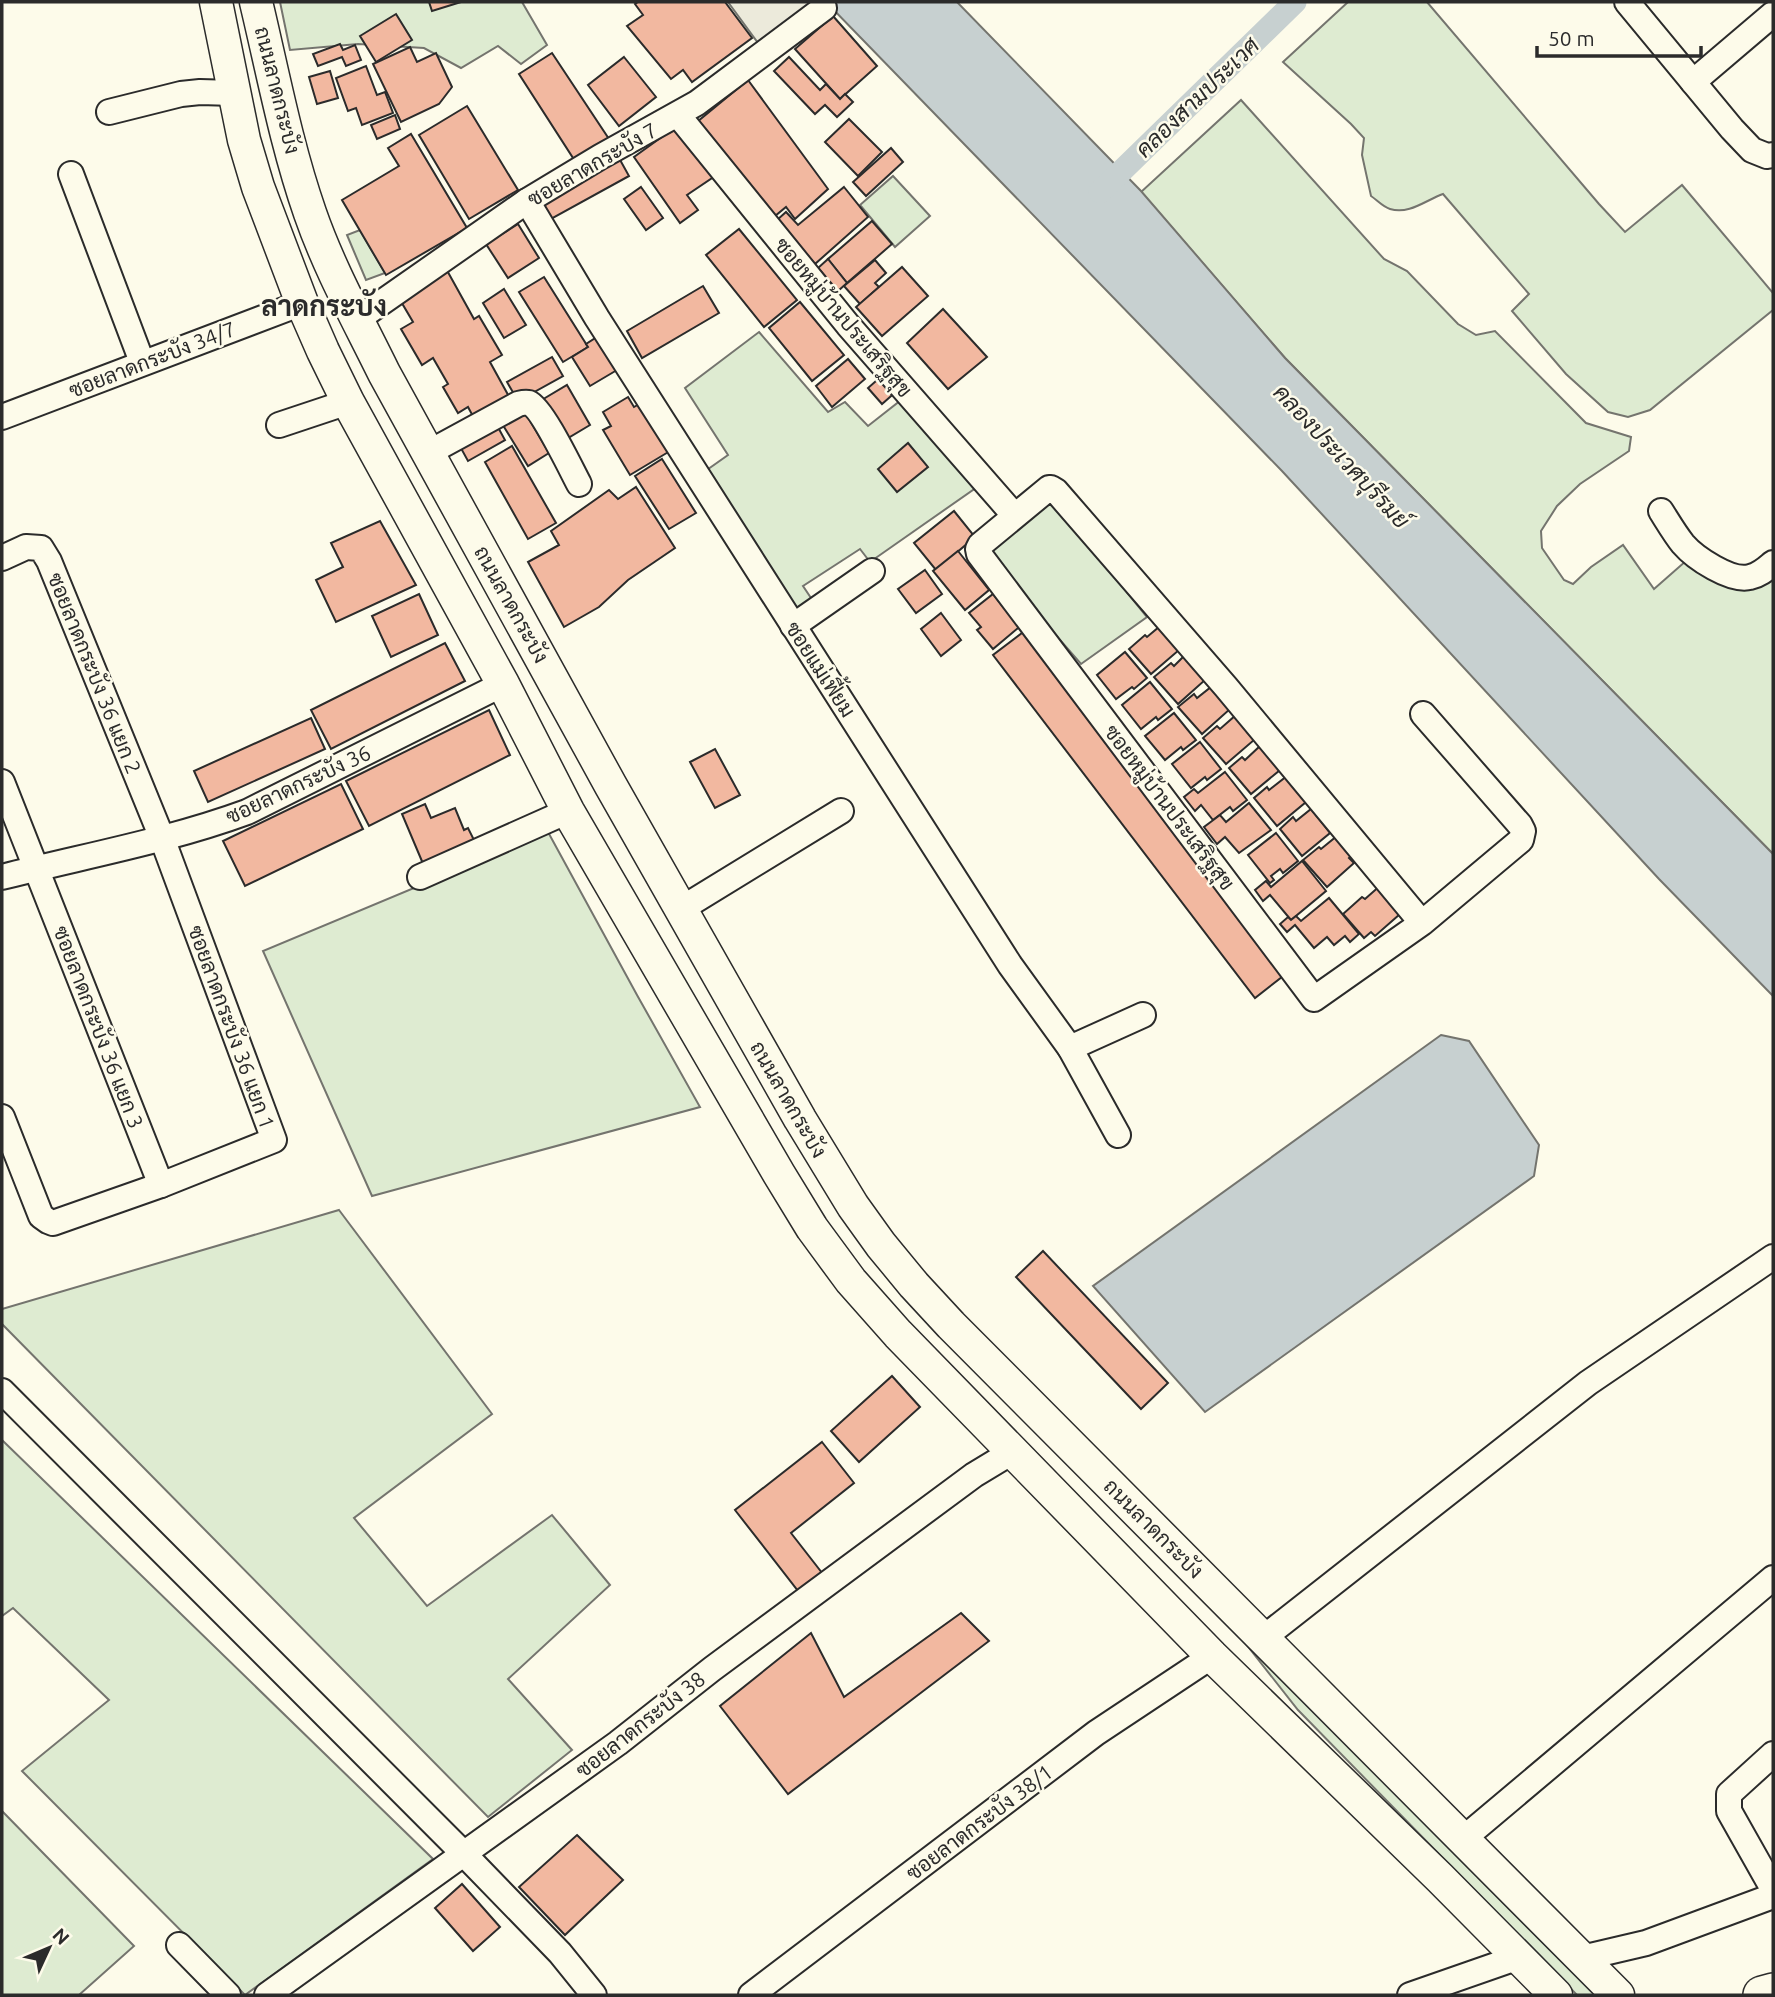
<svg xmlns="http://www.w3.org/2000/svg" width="1775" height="1997" font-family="Ubuntu,Sarabun,sans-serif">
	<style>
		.green { fill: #deebd1; stroke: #74746e; stroke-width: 2 }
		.parking { fill: #eceadb; stroke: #74746e; stroke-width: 2 }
		.water { fill: #c7d0d0; stroke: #74746e; stroke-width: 2 }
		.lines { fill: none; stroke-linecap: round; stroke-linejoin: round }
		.canal { stroke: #c7d0d0; stroke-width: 23 }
		.building { fill: #f2b8a0; stroke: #2b2b2b; stroke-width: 2 }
		.minor-casing { stroke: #2b2b2b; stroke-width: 28 }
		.major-casing { stroke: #2b2b2b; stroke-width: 35 }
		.highway-casing { stroke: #2b2b2b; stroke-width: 40 }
		.minor { stroke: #fdfbea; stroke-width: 24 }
		.major { stroke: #fdfbea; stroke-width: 32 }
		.highway { stroke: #fdfbea; stroke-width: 37 }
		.labels { text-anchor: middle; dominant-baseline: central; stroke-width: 5; stroke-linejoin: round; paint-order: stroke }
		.street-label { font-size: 21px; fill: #2b2b2b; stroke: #fdfbea }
		.water-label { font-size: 23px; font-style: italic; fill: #2b2b2b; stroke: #fdfbea }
		.district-label { font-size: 28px; font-weight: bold; fill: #2b2b2b; stroke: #fdfbea }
	</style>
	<rect width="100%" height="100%" fill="#fdfbea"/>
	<g class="green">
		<path d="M280 2H522L547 45 521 64 498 46 461 68 424 48 358 44 290 50Z"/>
		<path d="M1348 2H1427L1599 204 1625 232 1682 185 1773 293V310L1650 410 1628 417 1608 412 1566 374 1512 311 1529 294 1443 194C1426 200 1409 215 1390 209 1383 207 1377 200 1371 196L1362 155 1364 138 1351 124 1283 62Z"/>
		<path d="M1241 100 1384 259 1407 271 1458 324 1476 335 1495 331 1586 423 1631 437 1629 451 1580 484 1557 506 1541 531 1542 548 1564 580 1573 584 1591 567 1623 545 1654 589 1687 560 1773 577V854L1285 358 1141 192Z"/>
		<path d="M893 176 930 216 895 247 860 205Z"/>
		<path d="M360 230 385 273 366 280 347 235Z"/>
		<path d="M759 332 828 412 845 402 868 426 905 397 980 485 870 562 860 549 803 586 813 601 795 615 704 472 728 455 685 388Z"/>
		<path d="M1049 496 1147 617 1081 664 986 555Z"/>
		<path d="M548 832 637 995 700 1107 372 1196 263 951Z"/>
		<path d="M339 1210 492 1414 354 1518 427 1606 552 1515 610 1585 508 1679 572 1750 488 1817 2 1324V1309Z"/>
		<path d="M2 1440 433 1859 245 1995 22 1771 109 1700 13 1608 2 1616Z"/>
		<path d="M1242 1639 1595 1995H1577L1298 1710Z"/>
		<path d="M2 1811 134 1946 79 1995H2Z"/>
	</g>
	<path class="parking" d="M728 2H822L761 47Z"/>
	<g class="water">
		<path d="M826 2H957L1141 191 1285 358 1773 854V996L1659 879 1282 471Z"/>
		<path d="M1441 1035 1469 1041 1539 1145 1534 1176 1205 1412 1093 1286Z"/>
	</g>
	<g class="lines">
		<path class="canal" d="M1100 192 1295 2"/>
	</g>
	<g class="building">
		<path d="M429 2H461L432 11Z"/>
		<path d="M638 2H725L752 38 692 82 683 70 671 79 627 26 643 15 635 4Z"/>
		<path d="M396 14 412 40 376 62 360 36Z"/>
		<path d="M833 16 877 66 840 99 795 49Z"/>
		<path d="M340 44 343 50 355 45 361 60 346 66 342 57 318 66 313 54Z"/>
		<path d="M410 47 417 62 436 53 452 87 439 104 401 122 373 64Z"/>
		<path d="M552 53 609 139 575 161 519 74Z"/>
		<path d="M624 57 656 97 619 126 588 85Z"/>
		<path d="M789 57 820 90 826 84 840 99 845 94 853 102 837 117 825 105 815 114 774 71Z"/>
		<path d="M366 66 377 95 385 92 393 113 362 125 356 108 348 111 336 78Z"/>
		<path d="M330 71 338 98 317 104 309 77Z"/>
		<path d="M748 80 828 189 795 219 786 207 775 216 697 122Z"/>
		<path d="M467 106 518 190 469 219 419 135Z"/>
		<path d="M395 115 400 129 377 139 371 125Z"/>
		<path d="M849 119 882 152 858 176 825 142Z"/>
		<path d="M677 126 718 174 687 195 698 210 680 223 634 157Z"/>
		<path d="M411 134 467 228 386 275 342 200 399 166 388 148Z"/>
		<path d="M891 148 903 162 866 196 853 182Z"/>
		<path d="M619 158 629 176 551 219 540 201Z"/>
		<path d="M641 187 663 218 646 230 624 199Z"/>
		<path d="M844 187 868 217 815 264 777 220 786 212 798 225Z"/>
		<path d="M872 221 892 244 847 283 828 259Z"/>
		<path d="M518 224 539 258 508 278 486 244Z"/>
		<path d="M739 229 797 300 764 327 706 255Z"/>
		<path d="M828 259 847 283 838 291 818 268Z"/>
		<path d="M875 260 886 273 875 283 879 287 860 304 844 286Z"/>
		<path d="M444 265 474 319 479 316 502 355 490 362 512 402 476 422 468 407 458 413 443 387 448 384 433 358 422 365 401 329 413 322 396 293Z"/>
		<path d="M902 267 928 296 882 336 856 307Z"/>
		<path d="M544 277 588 347 563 362 519 292Z"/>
		<path d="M703 286 719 313 642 358 627 331Z"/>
		<path d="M504 289 526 325 504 338 483 303Z"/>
		<path d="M800 302 844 355 812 381 769 328Z"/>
		<path d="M943 309 987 357 948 389 907 343Z"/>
		<path d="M597 337 617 370 590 386 572 357 588 347 586 344Z"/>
		<path d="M552 357 563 376 518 401 507 382Z"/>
		<path d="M848 359 865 379 832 407 816 386Z"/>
		<path d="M884 374 898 390 882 404 868 388Z"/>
		<path d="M567 385 590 425 563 441 540 401Z"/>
		<path d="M628 397 634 407 641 403 670 451 630 475 603 430 611 426 603 412Z"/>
		<path d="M523 409 549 453 528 466 501 422Z"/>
		<path d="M494 420 505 440 468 461 457 441Z"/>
		<path d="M908 443 928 467 897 492 878 469Z"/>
		<path d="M512 446 556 523 528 539 485 462Z"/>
		<path d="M662 459 696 513 669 529 635 476Z"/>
		<path d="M636 487 675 548 628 580 599 607 564 627 528 562 559 545 551 531 609 490 618 499Z"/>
		<path d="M954 511 975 537 936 570 914 543Z"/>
		<path d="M380 521 416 585 336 622 316 580 343 567 331 543Z"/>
		<path d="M958 551 989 590 965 610 933 571Z"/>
		<path d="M925 570 942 594 916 613 898 589Z"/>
		<path d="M419 594 438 635 391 657 372 616Z"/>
		<path d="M993 594 1004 608 1024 623 993 649 977 630 981 627 969 613Z"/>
		<path d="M941 613 961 640 941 656 921 629Z"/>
		<path d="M1159 627 1179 650 1151 674 1129 649 1145 635 1147 637Z"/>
		<path d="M1026 630 1287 973 1255 998 993 655Z"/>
		<path d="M445 643 465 681 331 749 311 710Z"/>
		<path d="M1125 652 1147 678 1134 689 1132 687 1116 699 1097 675Z"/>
		<path d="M1184 656 1205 680 1178 704 1154 677 1171 663 1174 666Z"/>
		<path d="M1150 682 1172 709 1158 720 1156 717 1141 729 1122 705Z"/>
		<path d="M1211 687 1230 709 1202 734 1178 707 1194 694 1197 698Z"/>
		<path d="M489 710 510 755 369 826 346 781Z"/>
		<path d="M1174 713 1196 740 1183 750 1181 747 1165 760 1145 736Z"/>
		<path d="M1236 715 1251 732 1248 733 1254 740 1226 764 1203 738 1217 726 1220 729Z"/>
		<path d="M311 718 325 749 208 802 194 771Z"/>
		<path d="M1200 742 1221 769 1207 780 1205 777 1191 788 1172 764Z"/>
		<path d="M1260 746 1280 770 1251 794 1229 768 1242 757 1245 760Z"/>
		<path d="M715 749 740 795 715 808 690 762Z"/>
		<path d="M1225 772 1247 800 1233 811 1230 807 1213 820 1201 805 1195 811 1184 797 1194 789 1198 793Z"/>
		<path d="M1287 776 1306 802 1277 826 1254 798 1267 787 1269 790Z"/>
		<path d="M341 784 363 829 245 886 223 841Z"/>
		<path d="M1249 803 1271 830 1239 853 1225 837 1217 844 1204 827 1220 815 1226 822Z"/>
		<path d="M425 804 431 818 455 808 464 830 468 828 474 840 424 866 402 814Z"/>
		<path d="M1311 809 1330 833 1302 856 1280 829 1293 817 1296 821Z"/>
		<path d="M1276 833 1298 861 1283 873 1280 869 1271 876 1274 880 1270 883 1248 855Z"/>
		<path d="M1337 836 1353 854 1349 858 1354 863 1327 887 1303 860 1319 847 1321 849Z"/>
		<path d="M1302 861 1326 891 1291 920 1270 895 1263 901 1255 890 1266 881 1271 887Z"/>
		<path d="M1382 884 1400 914 1375 936 1371 932 1364 938 1343 914 1362 897 1365 899Z"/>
		<path d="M1329 898 1359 934 1350 942 1345 936 1334 945 1327 937 1314 948 1295 925 1287 932 1280 924 1288 917 1291 920 1296 916 1301 921Z"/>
		<path d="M1043 1251 1168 1383 1141 1409 1016 1277Z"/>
		<path d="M892 1376 920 1407 859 1462 831 1431Z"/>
		<path d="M822 1442 854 1483 791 1533 826 1578 802 1596 735 1510Z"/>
		<path d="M961 1613 989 1641 788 1794 720 1706 811 1633 844 1697Z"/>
		<path d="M577 1835 623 1880 565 1935 519 1887Z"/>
		<path d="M462 1884 500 1927 473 1951 435 1908Z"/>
	</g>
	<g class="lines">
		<g class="minor-casing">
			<g id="minor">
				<path d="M1627 2 1732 129 1752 150 1767 156 1773 155"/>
				<path d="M1693 82 1773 14"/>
				<path d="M109 112 181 94 200 92 234 93"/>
				<path d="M678 115 848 325 1014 515"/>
				<path d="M71 174 142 362"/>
				<path d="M527 201 597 318 1010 965 1070 1048 1118 1135"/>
				<path d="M358 319 527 201 600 157 697 103 824 8"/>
				<path d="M2 417 302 303"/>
				<path d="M279 425 348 402"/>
				<path d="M428 453 518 404C522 403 525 402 529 403 542 408 571 469 579 484"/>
				<path d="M1661 511C1668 522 1675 534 1683 544 1695 558 1731 582 1750 577 1760 575 1766 569 1773 563"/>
				<path d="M2 558 26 547 41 548 49 561 162 838 274 1140 161 1185 53 1223 48 1221 41 1216 2 1117"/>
				<path d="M793 626 872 571"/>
				<path d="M2 782 161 1185"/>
				<path d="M2 877C84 856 168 841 247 812L503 684"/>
				<path d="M420 877 568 811"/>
				<path d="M681 909 841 811"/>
				<path d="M1422 923 1226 687 1056 491 1051 488H1049L980 545 978 549 979 554 1314 999 1422 923 1521 840 1523 831 1520 825 1423 714"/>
				<path d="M1070 1048 1143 1015"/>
				<path d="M2 1391 464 1854 560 1953 594 1995"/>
				<path d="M1262 1639 1588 1383 1773 1257"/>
				<path d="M1773 1754 1729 1794V1811L1773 1889"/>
				<path d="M1463 1839 1773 1578"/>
				<path d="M179 1945 228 1995"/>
				<path d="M1582 1958 1646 1943 1773 1896"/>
				<path d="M267 1995 618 1743 712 1669 974 1475 1012 1452"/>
				<path d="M751 1995 1096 1733 1212 1656"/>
				<path d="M1410 1995 1519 1957"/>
			</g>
		</g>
		<g class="major-casing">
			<g id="major">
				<path d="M216 2 244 140 258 187 302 303 323 351 348 402 503 684 568 811 779 1174 812 1228 851 1281 898 1334 1212 1656 1440 1878 1556 1995"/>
				<path d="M256 2C273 73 286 144 310 213 329 268 358 320 384 373L611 786 800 1119 853 1206 881 1245 914 1285 951 1325 1618 1995"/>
			</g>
		</g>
		<g class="highway-casing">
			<path id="highway" d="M1762 1995 1773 1992"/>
		</g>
		<use href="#minor" class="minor"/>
		<use href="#major" class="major"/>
		<use href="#highway" class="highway"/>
	</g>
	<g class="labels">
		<g class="street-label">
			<text transform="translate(278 90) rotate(76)">ถนนลาดกระบัง</text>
			<text transform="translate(592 164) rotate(-30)">ซอยลาดกระบัง 7</text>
			<text transform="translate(844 317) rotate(50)">ซอยหมู่บ้านประเสริฐสุข</text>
			<text transform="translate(152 359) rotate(-21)">ซอยลาดกระบัง 34/7</text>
			<text transform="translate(512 604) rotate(61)">ถนนลาดกระบัง</text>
			<text transform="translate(821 669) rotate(57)">ซอยแม่เฟี้ยม</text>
			<text transform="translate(95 673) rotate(68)">ซอยลาดกระบัง 36 แยก 2</text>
			<text transform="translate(298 784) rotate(-25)">ซอยลาดกระบัง 36</text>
			<text transform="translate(1170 807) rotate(53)">ซอยหมู่บ้านประเสริฐสุข</text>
			<text transform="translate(99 1027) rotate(69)">ซอยลาดกระบัง 36 แยก 3</text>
			<text transform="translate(232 1027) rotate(70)">ซอยลาดกระบัง 36 แยก 1</text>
			<text transform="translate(789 1099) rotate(60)">ถนนลาดกระบัง</text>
			<text transform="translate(1154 1528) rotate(45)">ถนนลาดกระบัง</text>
			<text transform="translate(640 1724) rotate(-38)">ซอยลาดกระบัง 38</text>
			<text transform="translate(979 1822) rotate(-37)">ซอยลาดกระบัง 38/1</text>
		</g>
		<g class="water-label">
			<text transform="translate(1197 97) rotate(-44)">คลองสามประเวศ</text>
			<text transform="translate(1342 456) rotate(47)">คลองประเวศบุรีรมย์</text>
		</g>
		<g class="district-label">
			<text x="324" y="305">ลาดกระบัง</text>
		</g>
	</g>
	<rect width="1775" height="1997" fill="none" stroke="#2b2b2b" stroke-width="7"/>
	<g transform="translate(49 1948) rotate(46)" stroke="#fdfbea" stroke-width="5" paint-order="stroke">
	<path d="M0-5L12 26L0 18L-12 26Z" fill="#2b2b2b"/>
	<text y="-10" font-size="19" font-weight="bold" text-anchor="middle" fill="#2b2b2b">N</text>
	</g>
	<path d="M1537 46v10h164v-10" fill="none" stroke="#2b2b2b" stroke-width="3.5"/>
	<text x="1548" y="46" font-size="21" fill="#2b2b2b" stroke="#fdfbea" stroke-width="5" paint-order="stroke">50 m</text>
</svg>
